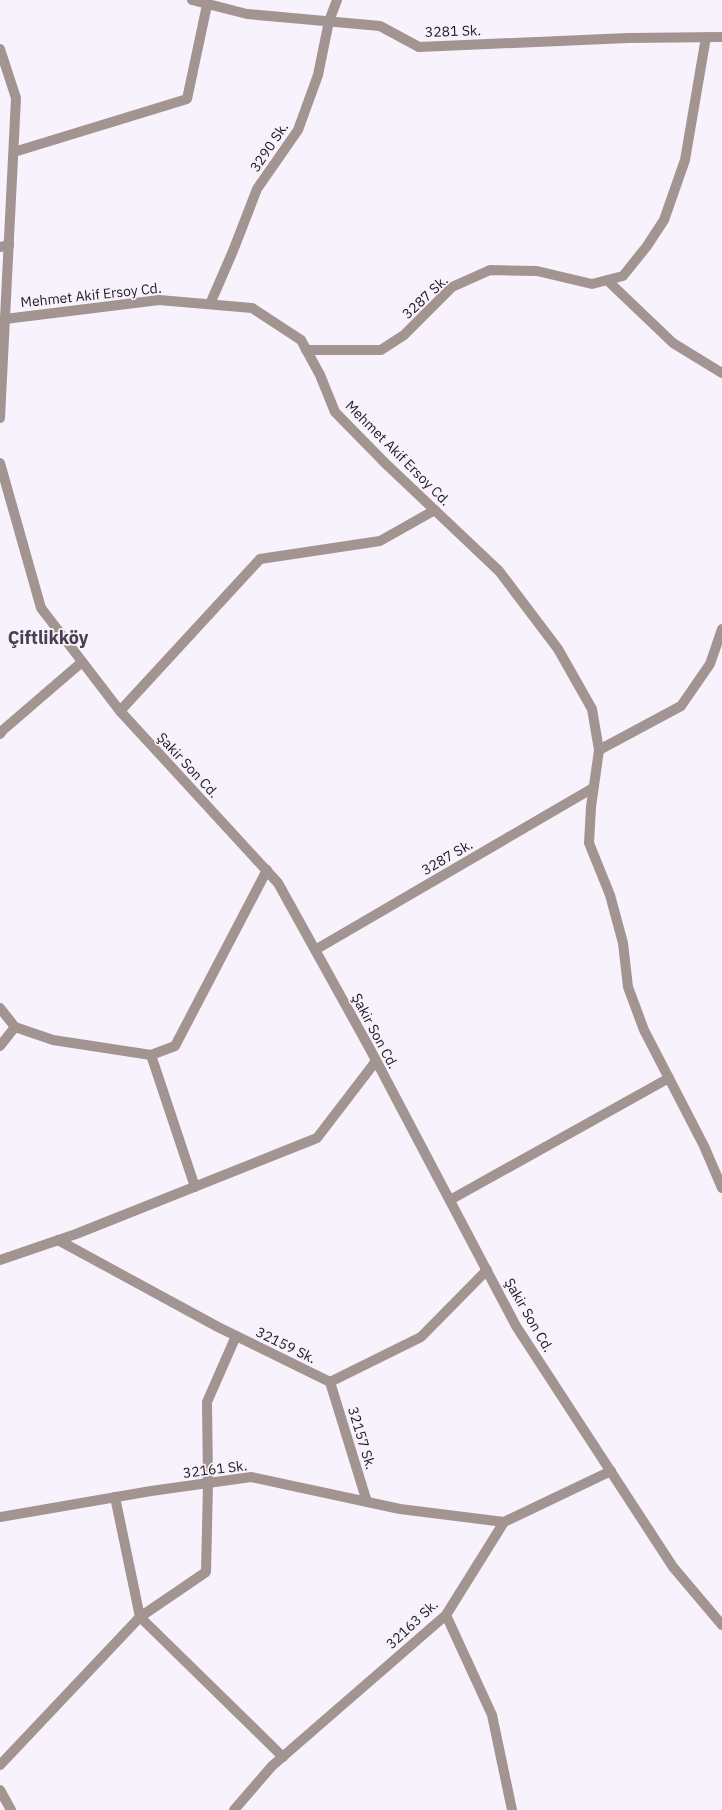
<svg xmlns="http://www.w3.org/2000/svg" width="722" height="1810" font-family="'IBM Plex Sans',sans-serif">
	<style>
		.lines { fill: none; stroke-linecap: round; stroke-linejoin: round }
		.minor { stroke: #a19491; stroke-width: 10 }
		.tertiary { stroke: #a19491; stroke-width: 10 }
		.labels { text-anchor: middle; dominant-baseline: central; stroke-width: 3.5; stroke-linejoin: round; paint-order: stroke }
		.street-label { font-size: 14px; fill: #1f1922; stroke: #f8f2fc }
		.district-label { font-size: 18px; font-weight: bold; fill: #4a3e52; stroke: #f8f2fc }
	</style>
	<rect width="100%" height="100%" fill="#f8f2fc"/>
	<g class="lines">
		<g class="minor">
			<path d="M192 0 247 14 380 26 419 47 628 38 722 37"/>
			<path d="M14 152 187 99 207 5"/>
			<path d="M0 247 9 245"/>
			<path d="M607 280 673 343 722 373"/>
			<path d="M210 304 233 251 257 189 298 130 318 75 329 21 337 0"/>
			<path d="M5 319 159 300 252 308 301 340 320 375 335 412 385 463 499 571 558 649 592 709 599 750 591 807 589 843 610 895 623 943 628 987 644 1030 704 1146 722 1188"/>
			<path d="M306 350H381L404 335 452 287 490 270 537 271 592 284 623 276 647 246 664 220 685 160 706 37"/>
			<path d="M120 711 260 559 380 541 435 510"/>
			<path d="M0 734 3 730 82 662"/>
			<path d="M599 750 681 706 710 664 722 629"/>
			<path d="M315 950 593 788"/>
			<path d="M0 1008 15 1027 53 1040 151 1055 175 1046 267 870"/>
			<path d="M0 1046 15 1027"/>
			<path d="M151 1055 195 1187"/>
			<path d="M450 1200 669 1078"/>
			<path d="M58 1240 218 1327 330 1382 421 1337 487 1270"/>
			<path d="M0 1260 76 1234 317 1138 376 1061"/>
			<path d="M330 1382 367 1502"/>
			<path d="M115 1497 140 1617 283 1757"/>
			<path d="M0 1517 151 1491 251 1477 400 1509 504 1522"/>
			<path d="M446 1615 492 1715 512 1810"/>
			<path d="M0 1765 140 1617 206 1572 208 1483 207 1402 236 1336"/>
			<path d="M0 1790 11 1810"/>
			<path d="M234 1810 272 1766 446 1615 504 1522 611 1471"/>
		</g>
		<g class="tertiary">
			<path d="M0 49 16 98 0 418"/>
			<path d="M0 463 41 608 120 711 278 883 370 1049 516 1326 673 1567 722 1625"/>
		</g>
	</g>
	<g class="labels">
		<g class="street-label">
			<text transform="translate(453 31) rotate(-2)">3281 Sk.</text>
			<text transform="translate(269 147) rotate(-56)">3290 Sk.</text>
			<text transform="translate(91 295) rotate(-6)">Mehmet Akif Ersoy Cd.</text>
			<text transform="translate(425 297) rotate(-43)">3287 Sk.</text>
			<text transform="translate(398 453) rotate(45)">Mehmet Akif Ersoy Cd.</text>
			<text transform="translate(188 765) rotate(47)">Şakir Son Cd.</text>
			<text transform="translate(447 857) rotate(-30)">3287 Sk.</text>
			<text transform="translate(375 1031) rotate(62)">Şakir Son Cd.</text>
			<text transform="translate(529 1315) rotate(60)">Şakir Son Cd.</text>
			<text transform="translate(286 1345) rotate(26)">32159 Sk.</text>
			<text transform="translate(362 1438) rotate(73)">32157 Sk.</text>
			<text transform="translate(215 1469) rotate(-7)">32161 Sk.</text>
			<text transform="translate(412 1624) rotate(-43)">32163 Sk.</text>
		</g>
		<g class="district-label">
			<text x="48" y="637">Çiftlikköy</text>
		</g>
	</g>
</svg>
